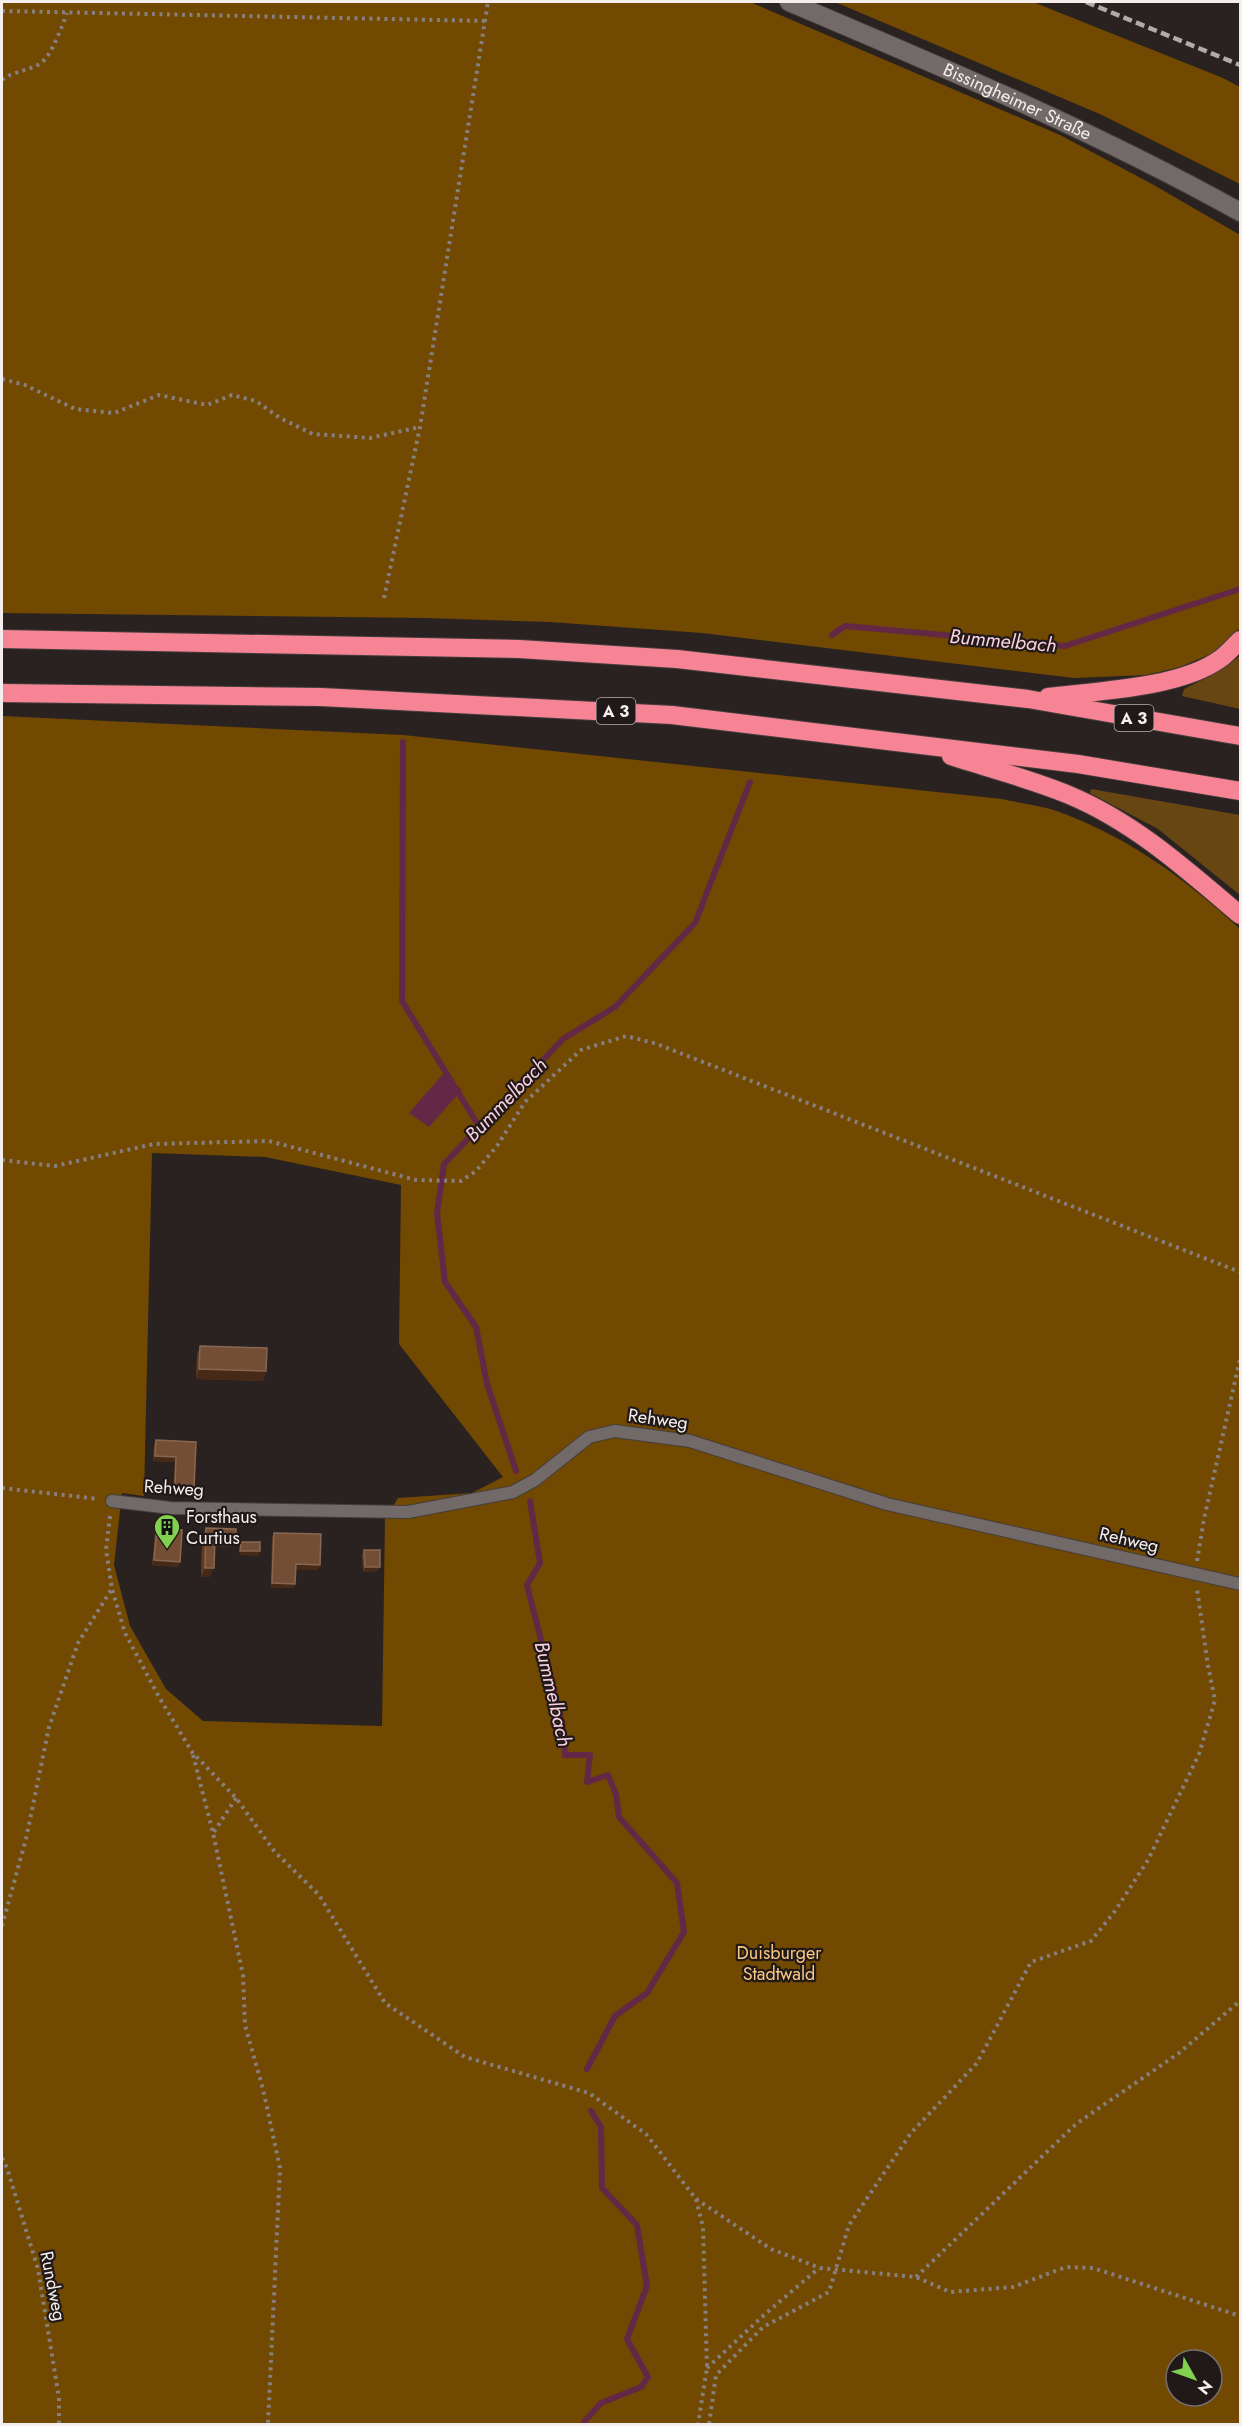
<svg xmlns="http://www.w3.org/2000/svg" width="1242" height="2426" font-family="Jost,sans-serif">
	<style>
		.green { fill: #674612 }
		.forest { fill: #724900; fill-rule: evenodd }
		.water { fill: #642846 }
		.lines { fill: none; stroke-linecap: round; stroke-linejoin: round }
		.stream { stroke: #642846; stroke-width: 6 }
		.lane-casing { stroke: #443e3c; stroke-width: 14 }
		.secondary-casing { stroke: #443e3c; stroke-width: 20 }
		.highway-casing { stroke: #443e3c; stroke-width: 20 }
		.path { stroke: #867f7e; stroke-width: 4; stroke-dasharray: 3 4.5; stroke-linecap: butt }
		.lane { stroke: #726a68; stroke-width: 12 }
		.secondary { stroke: #726a68; stroke-width: 18 }
		.highway { stroke: #f78495; stroke-width: 18 }
		.rail { stroke: #b1abaa; stroke-width: 4.5; stroke-dasharray: 9 4.5; stroke-linecap: butt }
		.wall { fill: #633b1e }
		.shaded-wall { fill: #462916 }
		.building { fill: #734e34; stroke: #876751; stroke-width: 1.5 }
		.labels { text-anchor: middle; dominant-baseline: central; stroke-width: 4.5; stroke-linejoin: round; paint-order: stroke }
		.shield { fill: #201917; stroke: #b4afae; stroke-width: 1.5 }
		.shield-label { font-size: 16px; font-weight: bold; fill: #f4efee }
		.street-label { font-size: 18px; fill: #f4efee; stroke: #201917 }
		.poi-label { font-size: 18px; fill: #f4efee; stroke: #201917; text-anchor: start }
		.park-label { font-size: 18px; fill: #f9c786; stroke: #201917 }
		.water-label { font-size: 20px; font-style: italic; fill: #f9d1e1; stroke: #201917 }
	</style>
	<rect width="100%" height="100%" fill="#2a2221"/>
	<g class="green">
		<path d="M1240 656V709L1182 696 1184 689 1216 673Z"/>
		<path d="M1091 789 1240 815V895L1158 829 1090 793Z"/>
	</g>
	<g class="forest">
		<path d="M2 2H750L1060 135 1152 184 1240 235V628L1213 653 1180 667 1146 675 1074 678 702 633 550 622 425 618 2 613Z"/>
		<path d="M835 2H1033L1223 78 1240 87V184L1102 115Z"/>
		<path d="M2 716 403 735 1002 799C1023 804 1046 806 1065 814 1134 841 1186 880 1240 929V2424H2ZM152 1153 265 1157 401 1185 399 1344 503 1477 472 1493 398 1498 385 1519 382 1726 203 1721 166 1689 130 1626 114 1565 122 1493 144 1496ZM1176 2360H1212V2396H1176Z"/>
	</g>
	<path class="water" d="M443 1074 462 1090 429 1127 409 1113Z"/>
	<g class="lines">
		<g class="stream">
			<path d="M832 635 845 626 1065 646 1240 589"/>
			<path d="M403 742 402 1001 480 1128"/>
			<path d="M516 1471 487 1384 476 1327 445 1282 437 1213 444 1164 563 1039 615 1007 695 923 750 782"/>
			<path d="M530 1501 540 1563 527 1585 562 1722 565 1755H590L587 1782 608 1775 616 1794 619 1817 677 1883 684 1932 647 1993 615 2016 587 2069"/>
			<path d="M585 2424 584 2422 601 2403 641 2387 648 2377 627 2339 647 2286 637 2225 602 2188 601 2127 591 2111"/>
		</g>
		<g class="lane-casing">
			<path id="lane" d="M112 1501 171 1508 408 1512 513 1492 535 1480 589 1437 615 1431 690 1441 887 1504 1240 1584"/>
		</g>
		<g class="secondary-casing">
			<g id="secondary">
				<path id="s1" d="M789 2C942 67 1095 131 1240 212"/>
			</g>
		</g>
		<g class="highway-casing">
			<g id="highway">
				<path d="M2 639 519 649 677 659 1028 699 1240 736"/>
				<path d="M2 693 321 697 672 715 1078 764 1240 791"/>
				<path d="M1048 697C1097 691 1180 688 1220 659 1227 654 1234 646 1240 640"/>
				<path d="M951 756C990 769 1031 779 1069 795 1134 822 1187 870 1240 915"/>
			</g>
		</g>
		<g class="path">
			<path d="M2 11 486 21"/>
			<path d="M2 80C13 71 29 71 41 63 52 55 62 26 67 13"/>
			<path d="M2 379 25 385 75 409 114 413 159 395 207 405 232 395 256 401 280 418 313 434 370 438 420 427"/>
			<path d="M384 598 420 427 488 2"/>
			<path d="M2 1160 55 1166 154 1144 269 1141 416 1180 461 1181 476 1171 497 1146 525 1102 581 1050 626 1036 657 1044 1240 1272"/>
			<path d="M2 1488 99 1499"/>
			<path d="M110 1516 106 1550 112 1589 125 1633 159 1697 192 1752 236 1798 275 1852 319 1895 385 2003 465 2057 589 2093 646 2134 696 2199 703 2227 707 2368 698 2424"/>
			<path d="M1197 1561 1204 1519 1240 1359"/>
			<path d="M193 1755 213 1833 243 1975 245 2025 263 2089 280 2168 268 2424"/>
			<path d="M214 1832 236 1798"/>
			<path d="M2 1926 26 1839 49 1727 78 1643 111 1590"/>
			<path d="M2 2158 7 2168 38 2269 59 2398V2424"/>
			<path d="M696 2199 771 2249 820 2268 916 2277 950 2292 1013 2287 1066 2267 1093 2268 1240 2316"/>
			<path d="M916 2277 1076 2124 1179 2053 1240 2001"/>
			<path d="M707 2368 764 2315 819 2268"/>
			<path d="M709 2424 716 2375 763 2327 829 2292 849 2225 911 2133 977 2063 1031 1962 1091 1941 1115 1911 1148 1860 1199 1754 1215 1700 1208 1666 1197 1589"/>
		</g>
		<use href="#lane" class="lane"/>
		<use href="#secondary" class="secondary"/>
		<use href="#highway" class="highway"/>
		<path class="rail" d="M1086 2 1240 65"/>
	</g>
	<g class="wall">
		<path d="M200 1346 266 1371 263 1381 196 1379 197 1355Z"/>
		<path d="M156 1440 196 1442 192 1492H173L175 1462 153 1461 154 1445Z"/>
		<path d="M157 1528 178 1567 152 1565 155 1533Z"/>
		<path d="M206 1528 232 1547H214L210 1577H201L202 1538Z"/>
		<path d="M274 1533 318 1570 296 1569 295 1584 294 1588H271L272 1537Z"/>
		<path d="M364 1550 378 1571 363 1572 362 1555Z"/>
	</g>
	<g class="shaded-wall">
		<path d="M199 1369 266 1371 263 1381 196 1379Z"/>
		<path d="M155 1456 176 1457 175 1462 153 1461Z"/>
		<path d="M175 1487 194 1488 192 1492H173Z"/>
		<path d="M215 1538H236L232 1547H211Z"/>
		<path d="M240 1551H260L258 1556 239 1555Z"/>
		<path d="M154 1560 180 1562 178 1567 152 1565Z"/>
		<path d="M296 1564 320 1565 318 1570 294 1569Z"/>
		<path d="M365 1567H380L378 1571 363 1572Z"/>
		<path d="M205 1568H214L210 1577H201Z"/>
		<path d="M272 1583 295 1584 294 1588H271Z"/>
	</g>
	<g class="building">
		<path d="M200 1346 267 1348 266 1371 199 1369Z"/>
		<path d="M156 1440 196 1442 194 1488 175 1487 176 1457 155 1456Z"/>
		<path d="M157 1528 182 1530 180 1562 154 1560Z"/>
		<path d="M206 1528 236 1529V1538H215L214 1568H205Z"/>
		<path d="M274 1533 321 1534 320 1565 296 1564 295 1584 272 1583Z"/>
		<path d="M241 1542H260V1551H240Z"/>
		<path d="M364 1550H380V1567H365Z"/>
	</g>
	<defs>
		<g id="building-pin" transform="scale(1.35)"><path d="M0 17L-7.5 6A9.5 9.5 0 1 1 7.5 6Z" fill="#81d050" stroke="#201917"/><path d="M-4-6H4V6H1V3H-1V6H-4ZM-2.5-4.3h1.7v1.8h-1.7ZM.8-4.3h1.7v1.8H.8ZM-2.5-1h1.7V.8h-1.7ZM.8-1h1.7V.8H.8Z" fill="#111"/></g>
	</defs>
	<g fill-rule="evenodd">
		<use href="#building-pin" x="167" y="1527"/>
	</g>
	<g class="labels">
		<g class="shield">
			<rect x="596.5" y="698" width="39" height="26" rx="4.5"/>
			<rect x="1114.5" y="705" width="39" height="26" rx="4.5"/>
		</g>
		<g class="shield-label">
			<text x="616" y="711">A 3</text>
			<text x="1134" y="718">A 3</text>
		</g>
		<g class="street-label">
			<text stroke="none"><textPath href="#s1" startOffset="249">Bissingheimer Straße</textPath></text>
			<text transform="translate(658 1419) rotate(8)">Rehweg</text>
			<text transform="translate(174 1488) rotate(4)">Rehweg</text>
			<text transform="translate(1129 1540) rotate(13)">Rehweg</text>
			<text transform="translate(53 2286) rotate(79)">Rundweg</text>
		</g>
		<g class="poi-label">
			<text x="186" y="1517">Forsthaus<tspan x="186" dy="21">Curtius</tspan></text>
		</g>
		<g class="park-label">
			<text x="779" y="1953">Duisburger<tspan x="779" dy="21">Stadtwald</tspan></text>
		</g>
		<g class="water-label">
			<text transform="translate(1003 641) rotate(5)">Bummelbach</text>
			<text transform="translate(506 1100) rotate(-46)">Bummelbach</text>
			<text transform="translate(553 1694) rotate(77)">Bummelbach</text>
		</g>
	</g>
	<rect width="1242" height="2426" fill="none" stroke="#f4efee" stroke-width="6"/>
	<g transform="translate(1194 2378) rotate(130)"><circle r="28" fill="#201917" stroke="#756f6d" stroke-width="1.5"/>
	<path d="M0-4.5L10 22L0 15L-10 22Z" fill="#81d050"/>
	<text y="-9" font-size="16" font-weight="bold" text-anchor="middle" fill="#f4efee">N</text>
	</g>
</svg>
